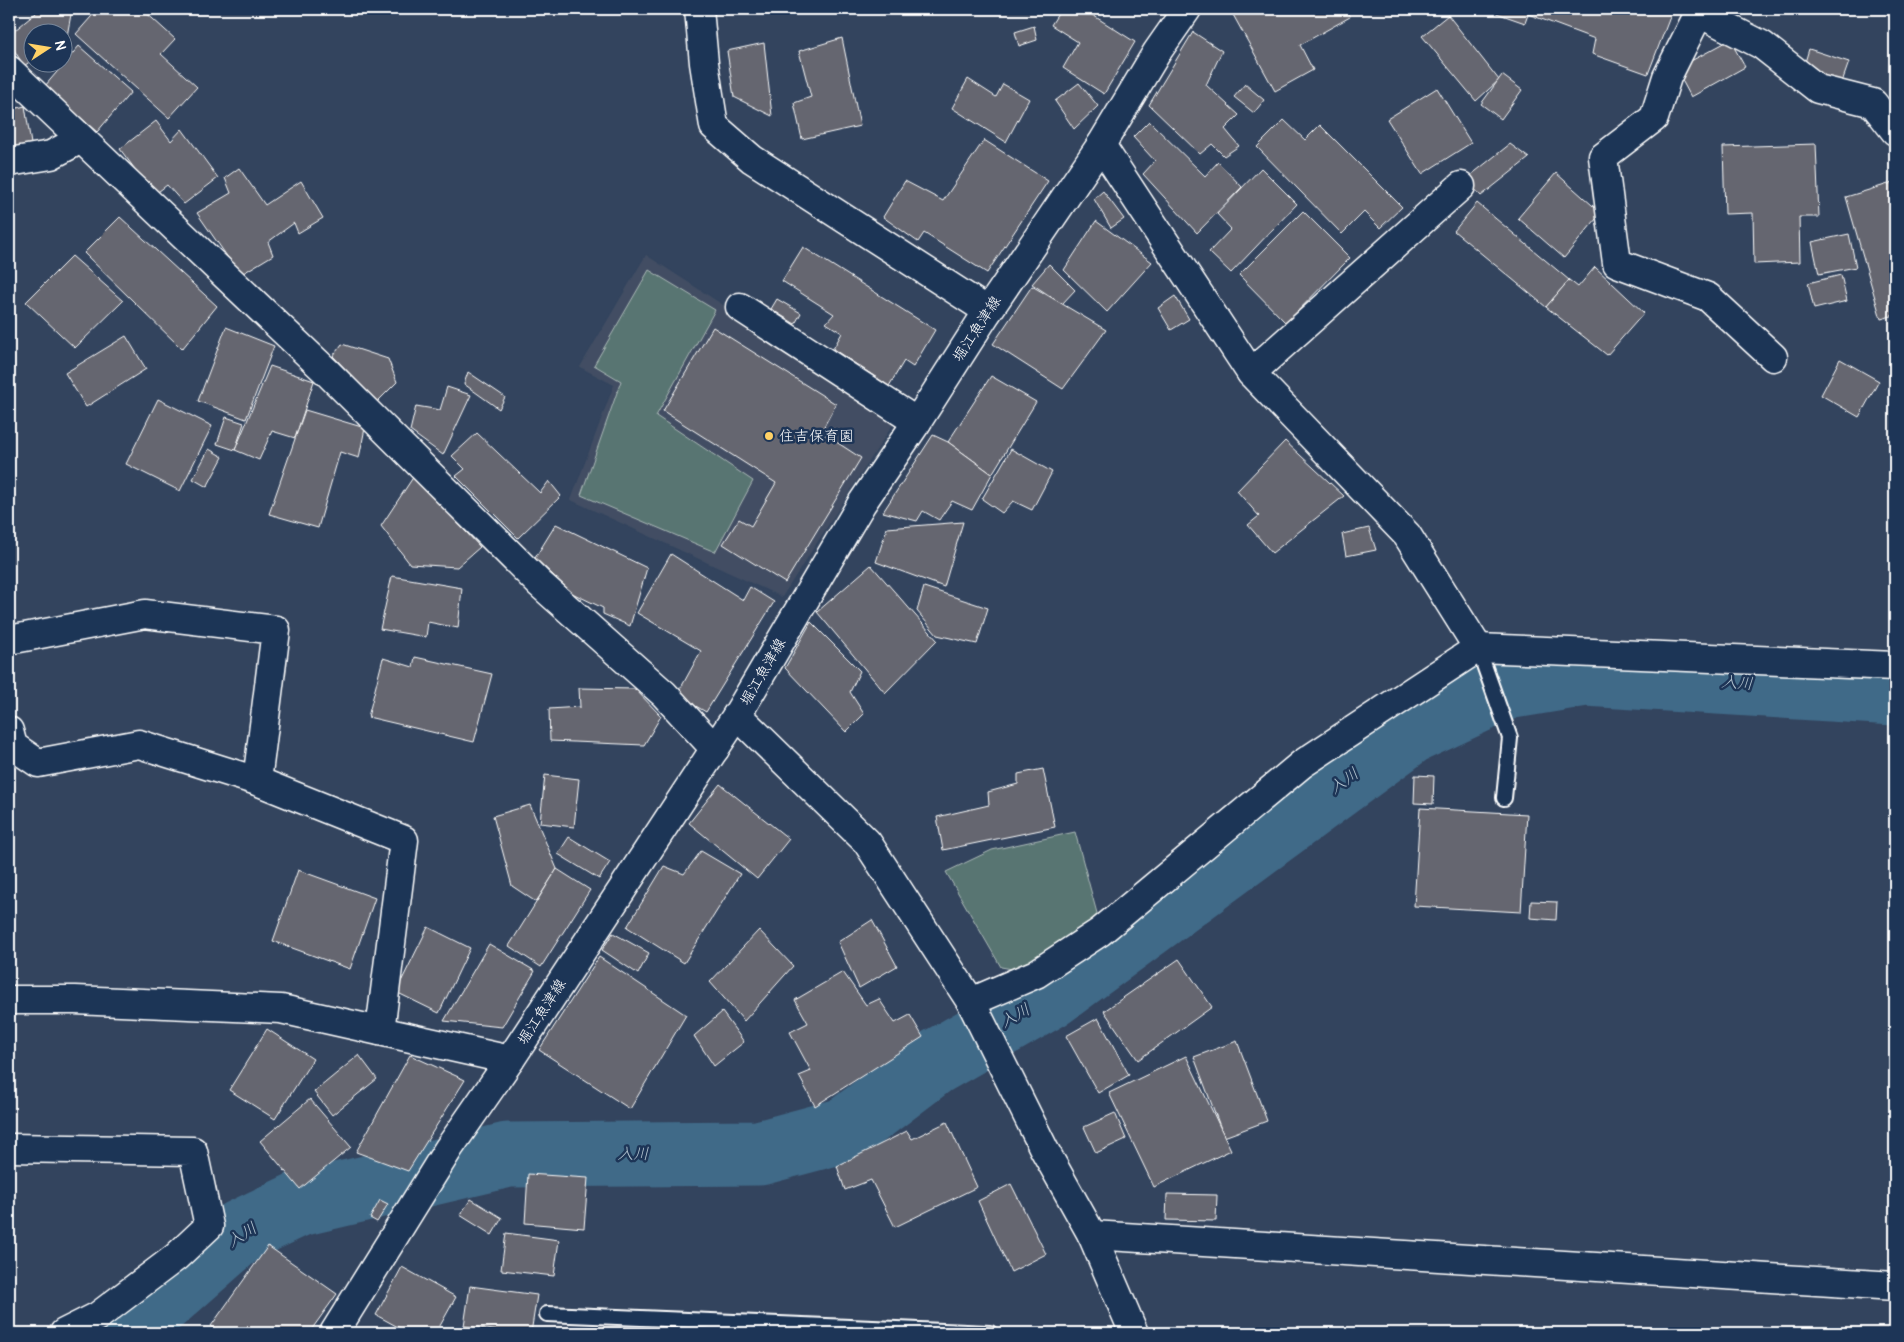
<svg xmlns="http://www.w3.org/2000/svg" width="1904" height="1342" font-family="Pangolin,'Klee One',sans-serif">
	<style>
		.built { fill: #424e63 }
		.green { fill: #587472; stroke: #acbab8 }
		.lines { fill: none; stroke-linecap: round; stroke-linejoin: round }
		.river { stroke: #406a88; stroke-width: 65 }
		.building { fill: #65666f; stroke: #fff }
		.lane-casing { stroke: #fff; stroke-width: 18 }
		.street-casing { stroke: #fff; stroke-width: 31 }
		.secondary-casing { stroke: #fff; stroke-width: 31 }
		.lane { stroke: #1d3557; stroke-width: 14 }
		.street { stroke: #1d3557; stroke-width: 28 }
		.secondary { stroke: #1d3557; stroke-width: 28 }
		.poi-dot { fill: #ffd166; stroke: #1d3557; stroke-width: 2 }
		.labels { text-anchor: middle; dominant-baseline: central; stroke-width: 5; stroke-linejoin: round; paint-order: stroke }
		.street-label { font-size: 15px; fill: #fff; stroke: #1d3557 }
		.poi-label { font-size: 15px; fill: #fff; stroke: #1d3557; text-anchor: start }
		.water-label { font-size: 16px; font-style: italic; fill: #b3c3cf; stroke: #1d3557 }
	</style>
	<rect width="100%" height="100%" fill="#33445e"/>
	<filter id="ink" filterUnits="userSpaceOnUse"><feTurbulence type="fractalNoise" baseFrequency=".02" numOctaves="2"/><feDisplacementMap in="SourceGraphic" scale="10" xChannelSelector="R" yChannelSelector="G"/><feConvolveMatrix kernelMatrix="1 2 1 2 8 2 1 2 1" color-interpolation-filters="sRGB"/></filter>
	<g filter="url(#ink)">
		<path class="built" d="M646 255 897 418 782 597 571 500 614 385 580 367Z"/>
		<g class="green">
			<path d="M649 270 715 310 656 416 753 481 715 552 581 495 621 381 594 365Z"/>
			<path d="M1075 832 1098 917 1018 970 1001 967 946 872 992 850Z"/>
		</g>
		<g class="lines">
			<path class="river" d="M119 1333 141 1319 240 1232 299 1204 508 1155 759 1153 845 1130 932 1064 1052 995 1410 732 1507 687 1586 674 1895 693"/>
		</g>
		<g class="building">
			<path d="M35 9H72L67 36 62 40V32H32V60L24 66 9 42V35L36 13Z"/>
			<path d="M98 9H122L130 15 136 9H142L175 39 161 54 197 87 169 118 76 34Z"/>
			<path d="M1061 9H1083L1135 42 1104 94 1063 68 1078 42 1051 25Z"/>
			<path d="M1236 9H1345L1350 17 1300 45 1313 70 1275 91 1231 11Z"/>
			<path d="M1485 9H1530L1525 23Z"/>
			<path d="M1530 9H1673L1648 74 1592 54 1595 39 1528 14Z"/>
			<path d="M1448 15 1499 80 1476 101 1422 36Z"/>
			<path d="M1034 26 1037 40 1019 46 1015 32Z"/>
			<path d="M1193 32 1222 51 1206 85 1239 115 1225 129 1239 146 1224 156 1212 144 1200 154 1149 105Z"/>
			<path d="M842 38 860 126 802 139 794 103 811 97 799 51Z"/>
			<path d="M1730 40 1745 67 1691 97 1676 69Z"/>
			<path d="M764 43 772 116 734 97 727 51Z"/>
			<path d="M79 46 131 92 97 132 45 86Z"/>
			<path d="M1809 49 1849 62 1842 82 1803 69Z"/>
			<path d="M1502 75 1522 90 1501 119 1481 104Z"/>
			<path d="M968 79 996 97 1003 84 1029 99 1006 142 952 108Z"/>
			<path d="M1079 83 1098 106 1074 129 1055 101Z"/>
			<path d="M1245 84 1264 100 1254 113 1234 97Z"/>
			<path d="M1437 88 1471 143 1422 174 1387 119Z"/>
			<path d="M25 106 31 144 9 148V110Z"/>
			<path d="M1284 120 1305 140 1320 125 1402 207 1380 228 1364 212 1342 234 1257 147Z"/>
			<path d="M156 121 171 141 182 129 218 178 184 204 167 185 154 195 120 149Z"/>
			<path d="M1149 121 1205 176 1218 162 1242 187 1197 233 1143 174 1155 161 1133 137Z"/>
			<path d="M984 140 1048 181 987 273 924 233 918 242 883 217 905 181 943 201Z"/>
			<path d="M1510 144 1529 158 1481 196 1466 179Z"/>
			<path d="M1816 144 1819 217H1799L1800 262 1754 264 1753 213 1725 214 1723 147Z"/>
			<path d="M239 168 265 205 301 181 323 218 298 233 294 223 268 242 273 255 240 275 197 213 231 193 225 178Z"/>
			<path d="M1261 168 1297 204 1231 273 1209 252 1231 229 1217 214Z"/>
			<path d="M1556 173 1601 213 1564 258 1518 218Z"/>
			<path d="M1895 182V315L1881 319 1846 197Z"/>
			<path d="M1103 191 1124 219 1111 228 1094 199Z"/>
			<path d="M1477 203 1569 280 1546 307 1454 231Z"/>
			<path d="M1303 211 1350 258 1286 323 1239 275Z"/>
			<path d="M120 217 217 306 182 349 84 253Z"/>
			<path d="M1096 221 1152 262 1107 312 1064 270Z"/>
			<path d="M1849 234 1856 267 1819 274 1812 242Z"/>
			<path d="M803 247 935 330 913 367 904 361 889 386 833 349 842 333 826 323 834 314 782 281Z"/>
			<path d="M72 256 123 301 75 348 26 302Z"/>
			<path d="M1049 264 1075 290 1062 304 1032 284Z"/>
			<path d="M1595 267 1644 313 1607 355 1546 307 1569 280 1578 287Z"/>
			<path d="M1841 275 1847 301 1814 309 1808 283Z"/>
			<path d="M1032 286 1106 330 1063 389 993 344Z"/>
			<path d="M1175 296 1189 319 1171 330 1158 308Z"/>
			<path d="M777 299 801 313 795 324 771 309Z"/>
			<path d="M226 327 274 346 246 419 198 401Z"/>
			<path d="M713 327 836 404 821 432 861 458 785 583 723 544 739 519 751 526 776 483 663 411Z"/>
			<path d="M126 336 146 369 86 407 65 373Z"/>
			<path d="M342 344 388 359 397 382 377 402 333 356Z"/>
			<path d="M1840 359 1879 381 1859 417 1821 395Z"/>
			<path d="M270 366 314 381 295 438 272 431 259 460 235 450Z"/>
			<path d="M468 372 505 397 499 409 464 384Z"/>
			<path d="M991 376 1036 402 992 474 948 442Z"/>
			<path d="M447 387 471 395 443 455 410 431 416 406 440 410Z"/>
			<path d="M158 399 212 426 180 491 126 464Z"/>
			<path d="M305 410 365 428 359 458 340 452 318 528 269 514Z"/>
			<path d="M226 417 244 423 235 450 217 444Z"/>
			<path d="M477 433 540 493 549 481 561 496 518 538 456 476 465 469 452 456Z"/>
			<path d="M933 435 948 442 992 474 972 510 952 501 939 520 923 511 917 521 883 512Z"/>
			<path d="M1285 441 1344 496 1272 553 1248 525 1259 516 1237 491Z"/>
			<path d="M209 449 223 457 207 487 193 479Z"/>
			<path d="M1011 449 1052 472 1032 510 1013 501 1002 513 982 499Z"/>
			<path d="M414 476 480 547 457 567 410 564 381 526Z"/>
			<path d="M963 522 944 587 876 562 887 528Z"/>
			<path d="M556 524 647 568 630 626 603 614V608L572 593 535 558Z"/>
			<path d="M1369 528 1376 550 1346 556 1342 534Z"/>
			<path d="M671 554 743 600 750 587 774 602 706 712 677 695 701 651 637 613Z"/>
			<path d="M871 565 937 640 885 693 817 612Z"/>
			<path d="M392 576 462 588 458 628 428 622 426 637 380 629Z"/>
			<path d="M924 587 988 608 977 644 937 635 917 611Z"/>
			<path d="M811 622 860 671 850 692 864 714 846 732 785 668Z"/>
			<path d="M415 657 492 674 474 742 368 717 383 658 413 667Z"/>
			<path d="M579 688 635 689 661 716 644 745 550 741 549 709 580 707Z"/>
			<path d="M1043 769 1055 827 943 850 937 817 989 805 988 792 1018 784V774Z"/>
			<path d="M545 775 579 779 574 827 540 823Z"/>
			<path d="M1415 775 1434 776 1433 804 1414 803Z"/>
			<path d="M720 784 789 839 757 879 689 823Z"/>
			<path d="M530 805 557 869 536 902 512 886 493 816Z"/>
			<path d="M1420 808 1527 814 1521 912 1414 906Z"/>
			<path d="M569 837 610 862 599 879 558 854Z"/>
			<path d="M701 851 740 874 684 963 627 927 664 866 684 874Z"/>
			<path d="M557 869 590 890 541 967 509 946Z"/>
			<path d="M298 870 375 898 350 969 273 941Z"/>
			<path d="M1531 901 1557 902 1556 920 1530 918Z"/>
			<path d="M872 920 897 966 859 988 838 942Z"/>
			<path d="M428 927 470 948 439 1013 396 992Z"/>
			<path d="M759 930 793 966 744 1021 710 982Z"/>
			<path d="M613 933 649 953 638 974 602 950Z"/>
			<path d="M489 944 535 971 502 1027 444 1021Z"/>
			<path d="M599 957 686 1015 630 1109 539 1050Z"/>
			<path d="M1179 959 1212 1007 1138 1060 1104 1011Z"/>
			<path d="M843 972 866 1005 879 999 895 1023 910 1015 923 1037 815 1106 799 1076 811 1071 790 1032 808 1023 795 1000Z"/>
			<path d="M722 1012 744 1042 714 1066 694 1036Z"/>
			<path d="M1098 1018 1129 1075 1098 1093 1066 1036Z"/>
			<path d="M267 1029 313 1059 275 1119 229 1090Z"/>
			<path d="M1237 1041 1267 1121 1224 1137 1194 1057Z"/>
			<path d="M359 1055 377 1079 332 1115 314 1092Z"/>
			<path d="M410 1055 465 1080 408 1171 356 1152Z"/>
			<path d="M1186 1056 1231 1150 1154 1187 1109 1093Z"/>
			<path d="M310 1099 351 1147 300 1189 260 1141Z"/>
			<path d="M1115 1113 1126 1139 1096 1153 1084 1127Z"/>
			<path d="M947 1122 977 1187 895 1227 871 1180 845 1190 837 1166 907 1131 912 1139Z"/>
			<path d="M528 1174 588 1178 584 1228 525 1223Z"/>
			<path d="M1011 1184 1046 1254 1011 1272 978 1201Z"/>
			<path d="M1167 1194 1217 1195 1216 1221 1166 1220Z"/>
			<path d="M471 1199 502 1218 492 1235 460 1215Z"/>
			<path d="M380 1200 388 1204 377 1222 370 1218Z"/>
			<path d="M506 1233 559 1240 554 1276 501 1270Z"/>
			<path d="M268 1246 337 1294 309 1333H221L211 1326Z"/>
			<path d="M402 1267 456 1297 436 1333H409L376 1315Z"/>
			<path d="M470 1286 537 1295 531 1333H516L464 1326Z"/>
		</g>
		<g class="lines">
			<g class="lane-casing">
				<g id="lane">
					<path d="M1478 648 1510 738 1504 798"/>
					<path d="M547 1314 990 1333"/>
				</g>
			</g>
			<g class="street-casing">
				<g id="street">
					<path d="M699 9 704 63 714 126 752 159 988 311"/>
					<path d="M1698 9 1699 13 1762 45 1818 89 1873 103 1895 131"/>
					<path d="M1699 13 1667 77 1654 118 1603 157 1617 263 1708 297 1773 357"/>
					<path d="M9 70 327 372 540 584 664 694 715 749"/>
					<path d="M1101 145 1251 373 1407 535 1478 648"/>
					<path d="M9 162 51 155 81 139"/>
					<path d="M740 307 917 422"/>
					<path d="M1251 373 1461 186"/>
					<path d="M9 640 145 614 276 630 257 781"/>
					<path d="M737 715 867 842 971 1002 1044 1149 1092 1235 1134 1333"/>
					<path d="M9 731 13 746 38 763 139 744 257 781 404 840 380 1031"/>
					<path d="M971 1002 1036 974 1100 932 1302 764 1478 648 1895 666"/>
					<path d="M9 1148 193 1151 209 1226 176 1257 98 1316 64 1333"/>
					<path d="M1092 1235 1895 1286"/>
				</g>
			</g>
			<g class="secondary-casing">
				<g id="secondary">
					<path d="M9 1000H75L281 1009 510 1060"/>
					<path d="M334 1333 449 1148 510 1060 737 715 862 503 917 422 988 311 1101 145 1157 52 1187 9"/>
				</g>
			</g>
			<use href="#lane" class="lane"/>
			<use href="#street" class="street"/>
			<use href="#secondary" class="secondary"/>
		</g>
	</g>
	<circle class="poi-dot" cx="769" cy="436" r="5"/>
	<g class="labels">
		<g class="street-label">
			<text transform="translate(977 329) rotate(-57)">堀江魚津線</text>
			<text transform="translate(763 672) rotate(-60)">堀江魚津線</text>
			<text transform="translate(542 1012) rotate(-57)">堀江魚津線</text>
		</g>
		<g class="poi-label">
			<text x="779" y="436">住吉保育園</text>
		</g>
		<g class="water-label">
			<text transform="translate(1737 683) rotate(4)">入川</text>
			<text transform="translate(1344 781) rotate(-36)">入川</text>
			<text transform="translate(1015 1016) rotate(-30)">入川</text>
			<text x="633" y="1154">入川</text>
			<text transform="translate(242 1235) rotate(-33)">入川</text>
		</g>
	</g>
	<rect width="1904" height="1342" fill="none" stroke="#1d3557" stroke-width="30"/>
	<rect x="15" y="15" width="1874" height="1312" fill="none" stroke="#fff" stroke-width="2" filter="url(#ink)"/>
	<g transform="translate(48 48) rotate(78)"><circle r="24" fill="#1d3557" stroke="#77869a"/>
	<path d="M0-4L9 19L0 12L-9 19Z" fill="#ffd166"/>
	<text y="-8" font-size="14" font-weight="bold" text-anchor="middle" fill="#ffffff">N</text>
	</g>
</svg>
